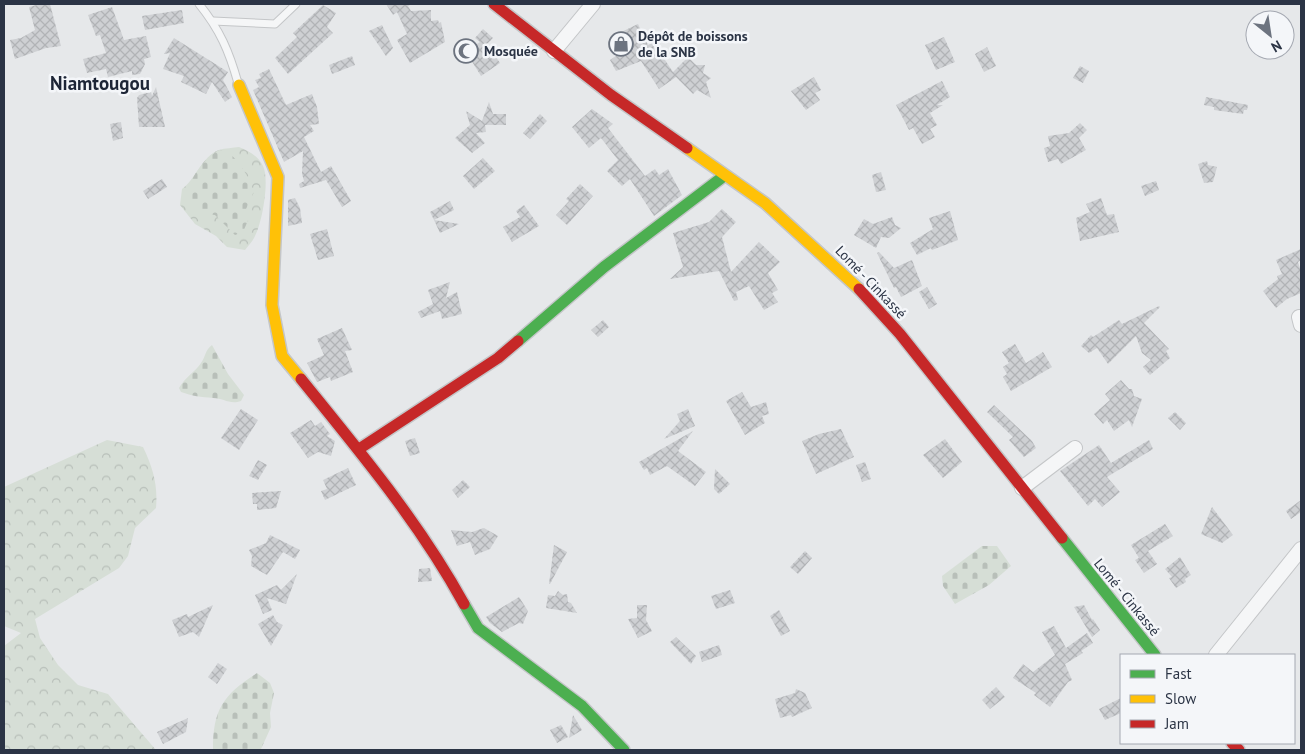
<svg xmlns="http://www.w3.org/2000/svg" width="1305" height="754" font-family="'PT Sans',sans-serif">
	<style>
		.forest { fill: url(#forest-crowns) }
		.cemetery { fill: url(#cemetery-stones) }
		.building { fill: url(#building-cross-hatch) }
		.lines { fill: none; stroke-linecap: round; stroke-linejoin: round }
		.lane-casing { stroke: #c4c6c8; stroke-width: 9 }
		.street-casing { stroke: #c4c6c8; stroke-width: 16 }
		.fast-casing { stroke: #c4c6c8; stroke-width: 14 }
		.slow-casing { stroke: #c4c6c8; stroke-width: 14 }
		.jam-casing { stroke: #c4c6c8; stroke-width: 14 }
		.lane { stroke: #f5f6f7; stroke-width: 7 }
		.street { stroke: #f5f6f7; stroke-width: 14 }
		.fast { stroke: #4caf50; stroke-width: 11 }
		.slow { stroke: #ffc107; stroke-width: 11 }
		.jam { stroke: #c62828; stroke-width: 11 }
		.labels { text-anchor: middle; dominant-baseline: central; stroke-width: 5; stroke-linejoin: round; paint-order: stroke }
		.poi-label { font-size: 14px; font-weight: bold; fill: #2b3445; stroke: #f4f6f9; text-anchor: start }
		.street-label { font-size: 14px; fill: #2b3445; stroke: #f4f6f9 }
		.district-label { font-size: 19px; font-weight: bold; fill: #1d2536; stroke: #f4f6f9 }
	</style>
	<defs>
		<pattern id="forest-crowns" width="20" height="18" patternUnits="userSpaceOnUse" patternTransform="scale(1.25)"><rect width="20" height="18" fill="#d6ded6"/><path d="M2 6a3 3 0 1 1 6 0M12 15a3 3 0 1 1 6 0" fill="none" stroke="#b8bfb9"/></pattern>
		<pattern id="cemetery-stones" width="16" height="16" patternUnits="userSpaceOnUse" patternTransform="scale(1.25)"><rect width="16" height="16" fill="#d6ded6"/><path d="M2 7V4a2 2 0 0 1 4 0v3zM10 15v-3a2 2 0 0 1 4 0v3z" fill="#b8bfb9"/></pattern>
		<pattern id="building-cross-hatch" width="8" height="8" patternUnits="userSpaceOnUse" patternTransform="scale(1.25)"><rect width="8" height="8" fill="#ced0d3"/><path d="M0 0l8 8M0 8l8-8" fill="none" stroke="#b1b3b6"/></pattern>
	</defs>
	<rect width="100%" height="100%" fill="#e6e8ea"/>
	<g class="forest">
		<path d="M239 147C249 151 258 156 263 166 270 180 262 225 254 238 252 242 248 246 245 250L227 247 216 236 195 224 180 205 182 189C196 179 202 156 219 150 225 148 233 148 239 147Z"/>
		<path d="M107 440 143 447C153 468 158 485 156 508L135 528 128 556 119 568 35 619 40 638 58 665 78 685 108 694 156 750H4V646L21 633 4 626V487Z"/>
	</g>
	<g class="cemetery">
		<path d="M219 150C236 151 249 178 254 192L246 209 249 218 243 232 235 235 215 215C167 211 194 165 219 150Z"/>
		<path d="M212 345 228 374 244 395 241 401C230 405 223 398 213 398 201 397 192 396 181 392L179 388C185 377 195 372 201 363 206 356 205 350 212 345Z"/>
		<path d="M982 546H997L1011 566 989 585 955 604 943 586 942 576Z"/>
		<path d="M257 673 270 683 274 693 270 713 271 727 261 749 213 750C213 709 223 695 257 673Z"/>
	</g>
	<g class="building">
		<path d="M40 4H50L61 46 46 48 15 59 10 40 21 38 35 30 29 7Z"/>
		<path d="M386 4H412L408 6 411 11 431 10V21L438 20 439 23 441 22 445 42 410 63 397 40 407 34 397 12 393 15Z"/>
		<path d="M323 5 336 13 327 27 333 33 288 74 275 58 297 37 293 33Z"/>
		<path d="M112 7 124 40 146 36 151 57 144 59 145 64 140 74 132 75V71L108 77 106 69 87 73 83 59 106 53 100 35 96 36 88 15Z"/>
		<path d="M182 10 184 23 145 30 142 16Z"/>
		<path d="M638 24 648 45 652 43 660 59 663 57 673 72 688 57 696 65H705L703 73 711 78 706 82 711 98 697 90 693 94 676 77 659 89 641 61 616 71 610 60 622 52 613 36Z"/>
		<path d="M382 25 393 48 386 56 369 31Z"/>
		<path d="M483 29 493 38 487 44 500 63 481 76 466 52 480 42 475 38Z"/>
		<path d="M944 37 955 62 936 70 925 45Z"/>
		<path d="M174 38 228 72 223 80 232 97 225 102 212 82 206 94 181 82 184 76 163 69 170 53 164 54Z"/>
		<path d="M987 47 996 66 984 72 975 54Z"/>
		<path d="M352 56 355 65 332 74 329 65Z"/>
		<path d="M1080 66 1089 71 1083 83 1073 78Z"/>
		<path d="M269 69 286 105 312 94 317 107 319 124 310 125 314 131 304 137 321 172 331 166 351 201 342 207 326 180 300 188 299 184 304 181 302 174 303 151 284 162 253 90 259 87 255 80 261 78 259 74Z"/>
		<path d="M814 77 821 90 815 93 820 100 806 110 791 91Z"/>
		<path d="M942 81 950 97 937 105H943L930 113 937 125 930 129 935 137 922 144 913 128 909 130 896 105Z"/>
		<path d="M156 87 165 127H139L137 98 139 95 151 92 152 96Z"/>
		<path d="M1206 97 1248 105 1247 110H1244L1243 114 1214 110V107L1204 105Z"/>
		<path d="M489 102 493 114H506V125H485L486 132 476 133 485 143 472 153 455 138 470 125 466 111 482 121Z"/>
		<path d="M592 109 613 124 608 128 645 176 655 169 659 175 668 169 682 195 654 216 630 179 622 186 607 171 618 160 601 138 589 148 572 127Z"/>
		<path d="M540 114 547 121 530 139 523 133Z"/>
		<path d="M121 122 123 138 113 141 110 124Z"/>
		<path d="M1080 123 1087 130 1079 138 1086 150 1061 164 1058 159 1048 162 1044 148 1050 146 1048 136 1069 133Z"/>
		<path d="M483 158 495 171 474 189 463 176Z"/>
		<path d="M1207 161 1208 165 1217 167 1213 182 1204 183 1198 164Z"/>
		<path d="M881 172 886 190 876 192 872 175Z"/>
		<path d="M162 179 167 187 148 199 143 191Z"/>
		<path d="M1156 181 1159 190 1145 196 1141 186Z"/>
		<path d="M580 184 593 196 567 225 556 215 569 201 566 199Z"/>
		<path d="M295 198 300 208 302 223 288 226V200Z"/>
		<path d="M1101 198 1107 215 1114 214 1119 232 1080 241 1076 218 1090 212 1086 204Z"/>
		<path d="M450 201 454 210 434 220 430 212Z"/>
		<path d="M524 205 539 226 512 242 503 227 520 217 516 211Z"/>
		<path d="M722 209 736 222 722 237 731 272 759 242 780 262 768 273 778 290 772 293 778 302 764 310 749 286 736 292 738 300 734 301 719 271 670 279 683 267 673 233 709 222Z"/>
		<path d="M950 211 958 240 932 250 931 248 917 255 910 243 933 229 929 218Z"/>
		<path d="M892 217 895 225 901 228 889 238 881 237 876 248 854 235 864 219 873 224Z"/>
		<path d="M434 220 459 224 440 233Z"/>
		<path d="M327 229 334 256 318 260 310 234Z"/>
		<path d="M1301 249V260L1298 262 1301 271V293L1287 299 1276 308 1263 291 1278 279 1277 276 1282 274 1276 260Z"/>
		<path d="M879 252 894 268 912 260 922 286 901 297 896 287 894 288 877 253Z"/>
		<path d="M450 282 446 298 457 292 462 314 442 319 440 311 421 318 418 312 433 304 428 290Z"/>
		<path d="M927 287 937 304 929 309 919 292Z"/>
		<path d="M1159 306 1160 307 1144 323 1169 349 1166 351 1170 358 1150 375 1143 367 1151 360 1142 353 1136 336 1108 364 1097 348 1089 353 1081 346 1091 335 1093 337 1119 320 1122 324Z"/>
		<path d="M603 320 609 327 598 337 591 330Z"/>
		<path d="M342 328 352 350 345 351 353 372 331 381 330 377 317 382 307 363 324 355 317 339Z"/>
		<path d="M1015 344 1026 363 1043 352 1052 367 1011 391 1003 377 1007 374 1003 367 1009 363 1002 352Z"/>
		<path d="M1121 380 1129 389H1132L1134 396 1142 399 1132 427 1129 420 1114 431 1107 420 1103 424 1094 414 1110 400 1105 394Z"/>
		<path d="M742 392 751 407 766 402 769 414 762 416 765 423 745 435 726 401Z"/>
		<path d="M994 405 1032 441 1036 448 1024 457 1009 440 1013 437 987 412Z"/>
		<path d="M241 409 258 420 239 450 221 438Z"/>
		<path d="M688 409 695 426 664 439 680 421 677 414Z"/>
		<path d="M1175 412 1186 423 1180 430 1168 418Z"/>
		<path d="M311 420 315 426 321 422 330 434 327 436 335 441 331 456 318 452 308 458 290 433Z"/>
		<path d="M841 429 854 457 816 474 802 441 819 434Z"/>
		<path d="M693 431 678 451 706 472 695 486 667 466 650 475 647 468 644 470 639 462Z"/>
		<path d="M415 438 420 453 410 456 405 441Z"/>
		<path d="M945 439 962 462 943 478 923 455Z"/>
		<path d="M1149 440 1153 449 1107 477 1120 492 1102 507 1095 499 1088 506 1060 471 1099 445 1111 463Z"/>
		<path d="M258 460 267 465 258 480 249 476Z"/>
		<path d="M865 462 871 479 862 482 856 465Z"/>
		<path d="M348 468 356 485 325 500 321 491 327 489 323 480Z"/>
		<path d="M715 469 730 484 719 494 714 489Z"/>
		<path d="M463 480 470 487 458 498 452 490Z"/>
		<path d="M281 491 276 508 257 510V504H253L252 493Z"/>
		<path d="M1301 500V512L1291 519 1286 511Z"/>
		<path d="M1212 507 1233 535 1222 543 1201 534Z"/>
		<path d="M1165 524 1173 536 1148 551 1157 564 1144 573 1135 560 1139 558 1131 545Z"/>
		<path d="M484 528 498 536 490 549 475 555 470 542 457 546 451 530 472 532Z"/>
		<path d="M270 535 300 550 295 559 283 552 267 575 251 566 252 556 249 550 266 543Z"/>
		<path d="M554 545 567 552 550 584H549Z"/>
		<path d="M805 551 812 558 798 574 790 567Z"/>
		<path d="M1180 557 1191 575 1185 579 1186 582 1176 588 1169 578 1172 577 1165 569Z"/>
		<path d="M430 568 432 581 418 582 419 569Z"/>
		<path d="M297 574 286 604 267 598 272 610 263 614 255 595 277 585 281 590Z"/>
		<path d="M730 590 735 603 716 609 711 596Z"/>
		<path d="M558 591 563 595 567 594 568 602 571 603 577 613 546 608 548 595 555 596Z"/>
		<path d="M519 597 528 611 523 624 519 623 502 632 490 623 486 617Z"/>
		<path d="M213 605 199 637 193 632 179 637 172 620 187 614 188 617Z"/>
		<path d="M637 605H647L646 620 652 631 638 638 628 619 637 618Z"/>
		<path d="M1084 605 1092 620 1093 619 1100 630 1092 637 1074 607Z"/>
		<path d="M779 610 790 631 781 636 770 616Z"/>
		<path d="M273 615 277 622 283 625 271 646 258 624Z"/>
		<path d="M1054 626 1066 648 1087 633 1093 643 1081 651 1083 653 1065 664 1072 680 1068 682 1050 707 1034 695 1036 693 1013 678 1023 664 1033 672 1055 655 1042 632Z"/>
		<path d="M676 637 696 656 691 664 670 642Z"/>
		<path d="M719 645 722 655 702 662 699 652Z"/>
		<path d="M218 663 227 669 217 684 208 677Z"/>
		<path d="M996 687 1005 697 990 709 982 700Z"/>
		<path d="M796 689 805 693 812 708 792 717 791 715 780 718 775 699 795 693Z"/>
		<path d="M1121 698V713L1105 720 1099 709Z"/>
		<path d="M573 715 582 730 569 738Z"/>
		<path d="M188 718 186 732 163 744 157 732Z"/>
		<path d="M561 725 568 737 557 743 550 730Z"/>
	</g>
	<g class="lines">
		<g class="lane-casing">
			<g id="lane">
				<path d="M199 4C220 30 229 51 238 83"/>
				<path d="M213 21 275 24 296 4"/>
			</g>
		</g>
		<g class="street-casing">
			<g id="street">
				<path d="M554 51 593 4"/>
				<path d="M1299 317 1301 325"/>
				<path d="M1022 488 1075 448"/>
				<path d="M1216 655 1301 549"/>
			</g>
		</g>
		<g class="fast-casing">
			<g id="fast">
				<path d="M518 341 604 267 724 176"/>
				<path d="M1062 538 1155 655"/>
				<path d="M464 604 478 628 582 706 624 750"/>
			</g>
		</g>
		<g class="slow-casing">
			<g id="slow">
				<path d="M239 85 278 177 272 305 282 356 301 379"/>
				<path d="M687 148 765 203 859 289"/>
			</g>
		</g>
		<g class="jam-casing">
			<g id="jam">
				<path d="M494 4 611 95 687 148"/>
				<path d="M859 289 900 334 1062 538"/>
				<path d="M301 379C360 452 419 522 464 604"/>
				<path d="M359 449 498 358 518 341"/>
				<path d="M1232 743 1239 750"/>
			</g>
		</g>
		<use href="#lane" class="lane"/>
		<use href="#street" class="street"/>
		<use href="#fast" class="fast"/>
		<use href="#slow" class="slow"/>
		<use href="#jam" class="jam"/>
	</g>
	<defs>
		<g id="shop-ring" transform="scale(1.25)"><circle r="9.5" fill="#f4f6f9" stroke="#6c737f" stroke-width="1.5"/><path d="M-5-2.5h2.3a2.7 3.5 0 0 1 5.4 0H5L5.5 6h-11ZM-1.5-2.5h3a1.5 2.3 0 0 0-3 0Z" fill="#6c737f"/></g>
		<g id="mosque-ring" transform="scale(1.25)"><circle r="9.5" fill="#f4f6f9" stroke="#6c737f" stroke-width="1.5"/><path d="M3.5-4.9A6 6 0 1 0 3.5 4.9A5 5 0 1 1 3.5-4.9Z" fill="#6c737f"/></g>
	</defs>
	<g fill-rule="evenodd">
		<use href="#shop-ring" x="621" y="44"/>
		<use href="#mosque-ring" x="466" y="51"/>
	</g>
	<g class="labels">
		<g class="poi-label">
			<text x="638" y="36">Dépôt de boissons<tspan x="638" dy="16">de la SNB</tspan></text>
			<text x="484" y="51">Mosquée</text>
		</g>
		<g class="street-label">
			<text transform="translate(871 282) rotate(46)">Lomé - Cinkassé</text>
			<text transform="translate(1127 597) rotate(51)">Lomé - Cinkassé</text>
		</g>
		<g class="district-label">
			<text x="100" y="83">Niamtougou</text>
		</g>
	</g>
	<rect width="1305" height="754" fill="none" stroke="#2b3445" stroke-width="10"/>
	<rect x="1120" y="654" width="175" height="90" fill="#f4f6f9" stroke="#a4a8b1"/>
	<rect x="1130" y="670" width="25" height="8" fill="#4caf50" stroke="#a4a8b1"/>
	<text x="1165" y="679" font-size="15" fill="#2b3445">Fast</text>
	<rect x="1130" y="695" width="25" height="8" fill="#ffc107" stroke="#a4a8b1"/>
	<text x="1165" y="704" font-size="15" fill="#2b3445">Slow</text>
	<rect x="1130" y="720" width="25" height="8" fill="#c62828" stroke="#a4a8b1"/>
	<text x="1165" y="729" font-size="15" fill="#2b3445">Jam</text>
	<g transform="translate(1270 35) rotate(150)"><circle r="24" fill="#f4f6f9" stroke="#a4a8b1"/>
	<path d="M0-4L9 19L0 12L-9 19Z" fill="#6c737f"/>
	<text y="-8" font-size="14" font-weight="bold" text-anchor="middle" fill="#2b3445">N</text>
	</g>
</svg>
